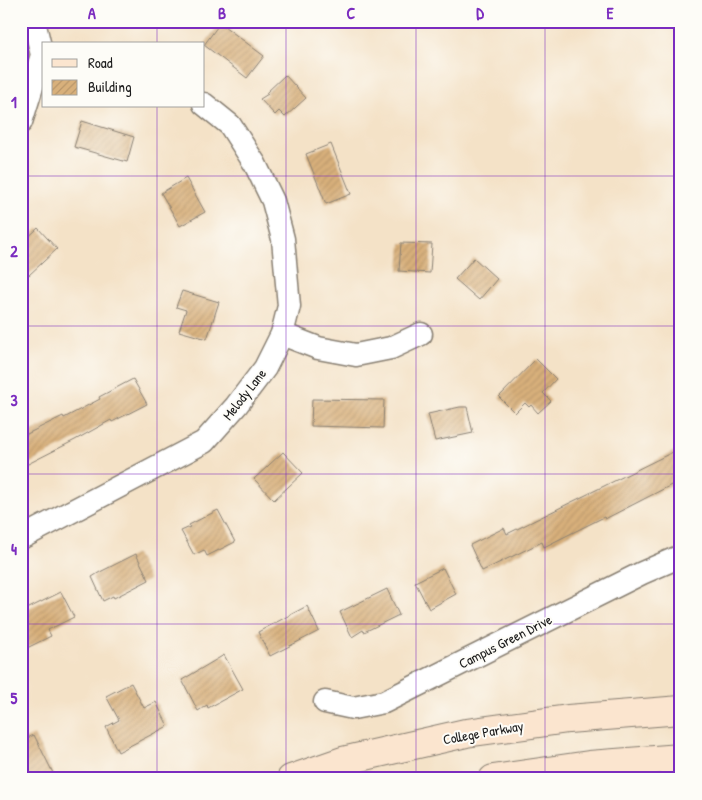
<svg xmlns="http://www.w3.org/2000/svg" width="702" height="800" font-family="'Patrick Hand',sans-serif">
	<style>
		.building { fill: url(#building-hatch) }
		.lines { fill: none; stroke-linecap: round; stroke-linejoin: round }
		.street-casing { stroke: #887f72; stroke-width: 25 }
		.secondary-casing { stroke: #887f72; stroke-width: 30 }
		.street { stroke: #fff; stroke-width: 22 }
		.secondary { stroke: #fbe5cf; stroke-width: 28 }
		.grid { fill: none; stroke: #7b2cbf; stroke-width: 1; stroke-opacity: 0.55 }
		.labels { text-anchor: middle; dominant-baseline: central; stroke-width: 4; stroke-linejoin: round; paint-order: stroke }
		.street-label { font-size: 14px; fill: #1c1c1c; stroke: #fdfcf7 }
		.neatline { fill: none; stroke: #7b2cbf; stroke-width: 2 }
		.grid-label { font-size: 16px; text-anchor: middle; font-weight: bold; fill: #7b2cbf }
	</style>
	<defs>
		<pattern id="building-hatch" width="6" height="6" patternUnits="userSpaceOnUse" patternTransform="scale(1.25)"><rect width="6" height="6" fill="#d8b07b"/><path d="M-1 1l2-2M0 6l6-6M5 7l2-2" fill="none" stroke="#b9976a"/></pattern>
	</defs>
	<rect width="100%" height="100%" fill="#fdfcf7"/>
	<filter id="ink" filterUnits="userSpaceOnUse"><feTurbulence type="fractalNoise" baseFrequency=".02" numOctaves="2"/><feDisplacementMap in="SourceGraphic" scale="10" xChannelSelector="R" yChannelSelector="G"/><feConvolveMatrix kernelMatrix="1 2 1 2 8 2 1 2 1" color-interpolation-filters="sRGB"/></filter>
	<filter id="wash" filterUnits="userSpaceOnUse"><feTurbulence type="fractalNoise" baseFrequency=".0096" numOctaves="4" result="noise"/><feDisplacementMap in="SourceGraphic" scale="20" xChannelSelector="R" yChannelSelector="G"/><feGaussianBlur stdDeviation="1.12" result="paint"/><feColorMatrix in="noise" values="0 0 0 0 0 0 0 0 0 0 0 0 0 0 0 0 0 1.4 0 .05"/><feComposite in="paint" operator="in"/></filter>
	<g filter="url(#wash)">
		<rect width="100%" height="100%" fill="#f4e2c7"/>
		<g id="blocks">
			<g class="building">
				<path d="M220 23 264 56 247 78 204 45Z"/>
				<path d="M285 75 306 98 285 117 279 111 275 115 260 99 268 94 266 93Z"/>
				<path d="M82 121 134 137 127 162 74 147Z"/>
				<path d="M331 144 351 194 326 204 306 154Z"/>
				<path d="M186 178 205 212 180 226 161 193Z"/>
				<path d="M38 228 57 249 29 275 21 267V244Z"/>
				<path d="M401 243 432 244 430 273 399 271Z"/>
				<path d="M474 258 497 279 479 300 455 279Z"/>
				<path d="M182 291 219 302 207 339 179 331 186 310 176 307Z"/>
				<path d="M536 359 556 379 543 393 551 401 538 413 531 405 529 407 525 403 515 413 499 397Z"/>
				<path d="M133 379 147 404 112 422 111 420 75 440 26 465 21 455V437L63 416 64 418 100 399 99 397Z"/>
				<path d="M312 399 384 400 383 428 311 426Z"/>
				<path d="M460 407H467L473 433 435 441 428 414Z"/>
				<path d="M681 448V480L605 519 604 517 544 547 542 542 482 571 470 545 504 528 507 534Z"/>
				<path d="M283 452 303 473 274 500 254 479Z"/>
				<path d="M218 510 235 542 207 556 204 550 194 555 181 531 190 527 189 525Z"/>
				<path d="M136 554 149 580 114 598 113 596 103 601 92 577 100 572Z"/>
				<path d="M443 568 456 594 429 609 415 582Z"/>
				<path d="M387 589 399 615 364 632 363 630 352 637 340 612Z"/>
				<path d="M61 592 74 617 48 630 51 636 27 648 21 638V612Z"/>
				<path d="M307 606 319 631 270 656 258 632Z"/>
				<path d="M224 655 243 689 208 708 207 705 198 711 182 680Z"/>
				<path d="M131 683 144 708 156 702 168 726 118 752 106 727 119 720 106 696Z"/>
				<path d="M34 735 56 779H24L21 773V741Z"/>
			</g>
		</g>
	</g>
	<g filter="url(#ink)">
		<use href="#blocks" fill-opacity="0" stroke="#887f72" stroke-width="1"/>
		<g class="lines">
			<g class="street-casing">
				<g id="street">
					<path d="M21 122 42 55 34 21"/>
					<path d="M282 334 318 348 356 355 391 348 421 334"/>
					<path d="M21 538 204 442 236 406 265 368 282 334 289 306 283 239 273 201 255 164 230 125 204 104"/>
					<path d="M325 702 353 708 384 702 642 573 681 556"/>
				</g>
			</g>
			<g class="secondary-casing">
				<g id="secondary">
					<path d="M291 779 343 761 466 733 568 719 681 710"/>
					<path d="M493 779 589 765 681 758"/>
				</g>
			</g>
			<use href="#street" class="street"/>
			<use href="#secondary" class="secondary"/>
		</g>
	</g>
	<path class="grid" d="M157 21V44M286 21V779M416 21V779M545 21V779M157 106V779M21 176H681M21 326H681M21 474H681M21 624H681"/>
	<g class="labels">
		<g class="street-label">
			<text transform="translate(244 394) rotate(-52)">Melody Lane</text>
			<text transform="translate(505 641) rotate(-27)">Campus Green Drive</text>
			<text transform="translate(483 732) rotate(-10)">College Parkway</text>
		</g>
	</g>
	<rect width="702" height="800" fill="none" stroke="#fdfcf7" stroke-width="55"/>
	<rect x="42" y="42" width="162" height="65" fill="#fdfcf7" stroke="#a3a29f"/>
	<rect x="52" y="59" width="25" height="8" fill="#fbe5cf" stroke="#a3a29f"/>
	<text x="88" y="68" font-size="15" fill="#1c1c1c">Road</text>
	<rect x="52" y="80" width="25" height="15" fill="url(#building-hatch)" stroke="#a3a29f"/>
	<text x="88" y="92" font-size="15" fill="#1c1c1c">Building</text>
	<rect x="28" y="28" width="646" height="744" class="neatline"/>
	<g class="grid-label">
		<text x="92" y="19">A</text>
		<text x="222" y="19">B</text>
		<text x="351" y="19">C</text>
		<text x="480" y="19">D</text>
		<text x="610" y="19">E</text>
		<text x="14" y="108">1</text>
		<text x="14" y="257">2</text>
		<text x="14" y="406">3</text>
		<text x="14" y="555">4</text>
		<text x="14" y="704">5</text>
	</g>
</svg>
